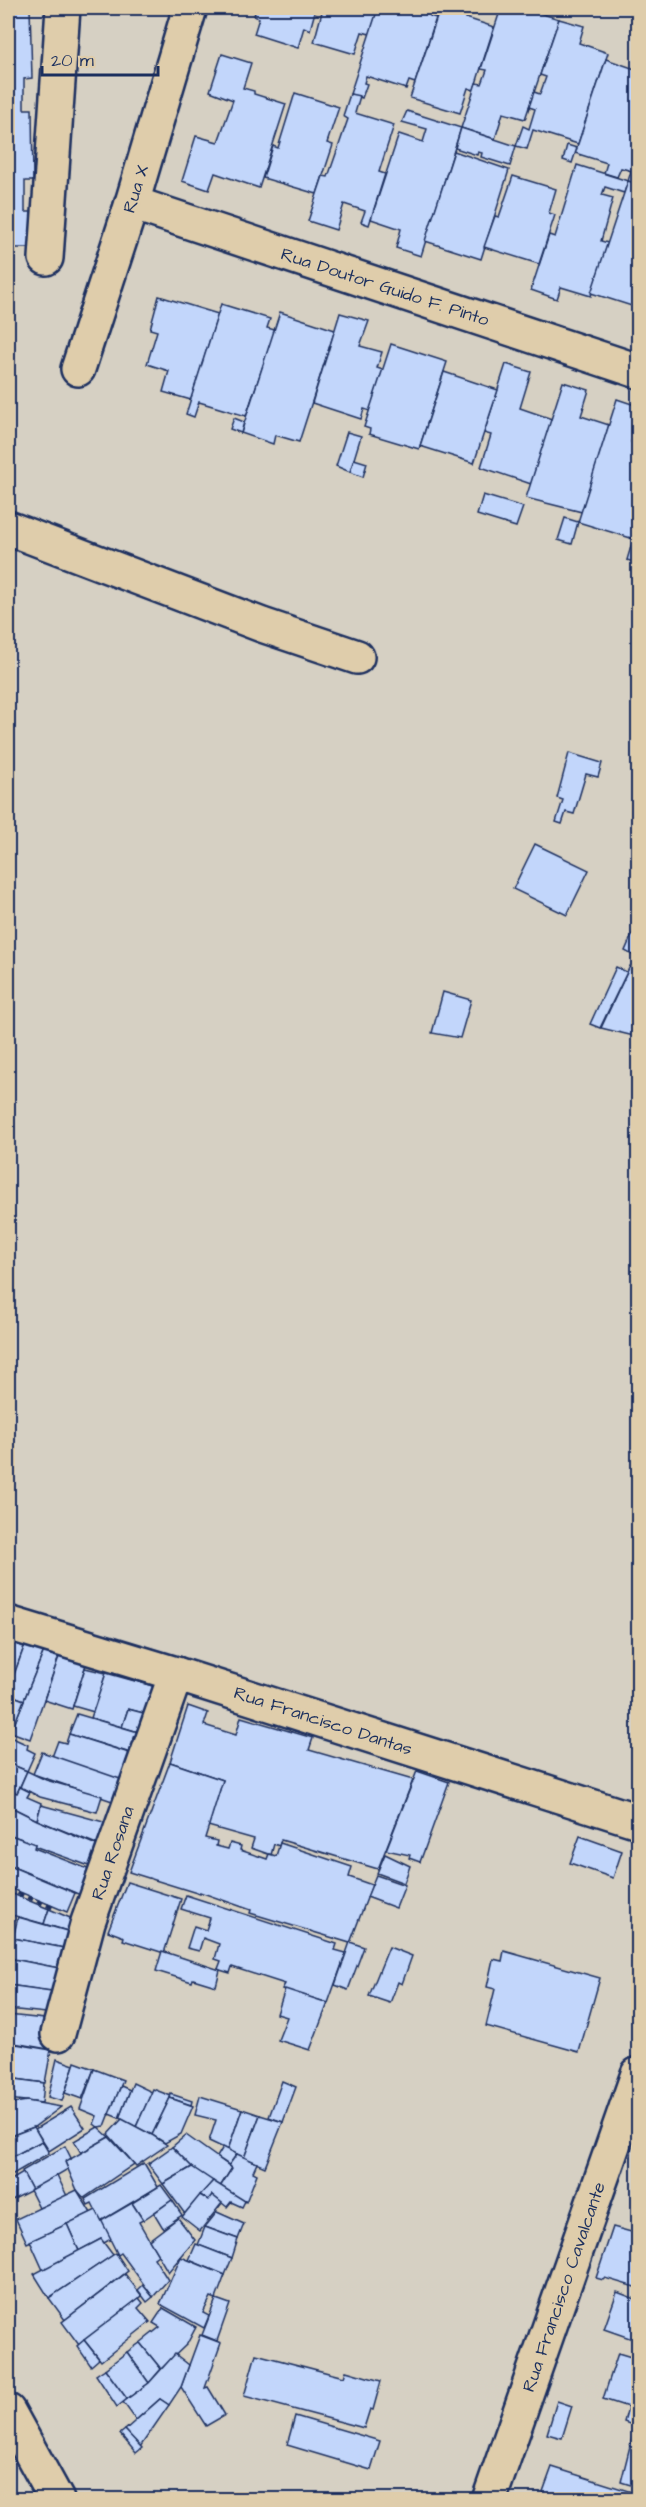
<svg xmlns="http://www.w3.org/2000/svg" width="646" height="2507" font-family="'Architects Daughter',sans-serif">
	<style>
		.building { fill: #c2d6fb; stroke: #1b2f5e; stroke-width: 1.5 }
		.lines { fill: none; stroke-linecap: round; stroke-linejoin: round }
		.minor-casing { stroke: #1b2f5e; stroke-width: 38 }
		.path { stroke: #1b2f5e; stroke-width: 4; stroke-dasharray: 6 4.5; stroke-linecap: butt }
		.minor { stroke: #dfcdab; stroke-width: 33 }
		.labels { text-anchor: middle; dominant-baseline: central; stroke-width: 6; stroke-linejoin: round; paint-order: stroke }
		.street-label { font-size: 18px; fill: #1b2f5e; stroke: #dfcdab }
	</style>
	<rect width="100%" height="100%" fill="#d6d0c3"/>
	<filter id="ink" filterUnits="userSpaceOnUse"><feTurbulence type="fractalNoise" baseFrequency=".0167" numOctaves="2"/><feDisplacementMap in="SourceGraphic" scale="12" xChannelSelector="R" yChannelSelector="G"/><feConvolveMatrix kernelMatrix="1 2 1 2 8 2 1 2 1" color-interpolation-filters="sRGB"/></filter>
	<g filter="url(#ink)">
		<g class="building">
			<path d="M8 8H30L32 78 24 79V109H32L33 181H25V212H33V248H8Z"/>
			<path d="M256 8H316L310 30 304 27 298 48 254 34 259 18 254 16Z"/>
			<path d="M323 8H372L371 11 377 13 370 34 362 32 355 54 314 42Z"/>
			<path d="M378 8H433L430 16 436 18 415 83 409 81 406 89 366 76 364 83 367 84 362 98 350 94Z"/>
			<path d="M440 8H469L466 18 494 27 474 90 468 88 460 113 410 98Z"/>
			<path d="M501 8H523L559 19 525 119 503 113 495 139 461 128 476 83 482 84 487 70 481 69Z"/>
			<path d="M559 19 584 26 579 43 608 53 578 144 533 130 527 149 516 146 523 126 529 129 535 109 529 107 534 92 540 94 546 77 540 75Z"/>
			<path d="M222 54 251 63 243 88 254 91V94L286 104 259 188 215 173 209 190 182 181 196 136 218 142 233 100 210 91Z"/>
			<path d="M606 59 638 70V148L632 171 621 168 617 177 604 173 607 163 575 153Z"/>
			<path d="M295 93 339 107 327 143 333 145 317 194 263 178 273 146 278 148Z"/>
			<path d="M350 94 360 96 355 113 394 125 379 172 385 174 369 225 361 222 365 211 344 204 336 230 308 221 323 176 328 177 348 119 343 116Z"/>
			<path d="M407 111 461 128 421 256 396 248 401 229 371 219 399 134 423 142 427 129 402 122Z"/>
			<path d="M461 128 516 146 510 166 481 157 482 153 478 152 477 155 455 148Z"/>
			<path d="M567 145 577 148 572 163 563 160Z"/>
			<path d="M454 151 509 170 481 259 425 241Z"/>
			<path d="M635 159 638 160V184L628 181Z"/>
			<path d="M577 165 628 181 624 193 605 187 602 195 613 198 601 241 608 243 591 296 561 287 557 299 531 290 549 235 555 237Z"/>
			<path d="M513 176 556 189 549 213 555 215 539 264 484 247 495 216 499 217Z"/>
			<path d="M628 181 638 184V308L591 293Z"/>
			<path d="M159 296 218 314 191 400 163 392 169 371 147 364 157 331 150 329Z"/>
			<path d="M221 304 270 319 267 328 275 330 246 416 199 402 194 417 186 414Z"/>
			<path d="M280 312 335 330 299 442 275 435 273 444 241 433Z"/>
			<path d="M340 313 369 321 360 346 382 352 377 368 383 370 370 411 364 409 361 419 312 403Z"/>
			<path d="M391 344 447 362 419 449 369 434 370 429 364 427Z"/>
			<path d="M506 364 531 372 520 408 552 419 531 484 481 467 491 435 484 433Z"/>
			<path d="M444 372 498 390 474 463 420 446Z"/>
			<path d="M563 382 589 390 581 416 609 425 582 512 526 498Z"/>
			<path d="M617 399 638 406V418L631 442 638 445V523L634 539 578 522Z"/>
			<path d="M234 418 244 422 241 433 230 429Z"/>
			<path d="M347 432 361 436 350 472 336 466Z"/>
			<path d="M354 459 367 463 363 477 350 472Z"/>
			<path d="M483 495 523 507 516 527 477 515Z"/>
			<path d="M565 518 578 522 572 544 558 540Z"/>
			<path d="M638 523V563L627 560Z"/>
			<path d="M569 753 602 763 598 777 586 774 574 814 566 812 562 824 556 822 563 800 557 798Z"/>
			<path d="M535 844 589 870 567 915 513 889Z"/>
			<path d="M638 921V958L625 951Z"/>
			<path d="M630 966 638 971V1037L601 1028Z"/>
			<path d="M616 967 627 972 600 1028 590 1024Z"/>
			<path d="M443 992 471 1000 460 1038 432 1033Z"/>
			<path d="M8 1633 27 1639 8 1691Z"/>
			<path d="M27 1639 46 1646 24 1700 8 1694V1691Z"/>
			<path d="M46 1646 61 1651 30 1739 11 1732Z"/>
			<path d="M61 1651 87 1661 72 1709 44 1700Z"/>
			<path d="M85 1668 106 1673 94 1712 73 1706Z"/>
			<path d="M106 1673 160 1688 151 1715 128 1709 122 1727 91 1718Z"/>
			<path d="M8 1694 24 1700 11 1732 8 1730Z"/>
			<path d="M188 1706 208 1713 204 1725 236 1735 241 1717 313 1738 309 1750 413 1780 378 1869 281 1840 279 1846 274 1844 271 1855 251 1848 254 1839 208 1826 223 1780 170 1762Z"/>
			<path d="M128 1709 151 1715 145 1734 122 1727Z"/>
			<path d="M77 1714 145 1734 137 1755 69 1734Z"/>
			<path d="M69 1734 129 1753 120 1780 52 1757 58 1741 66 1743Z"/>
			<path d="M8 1736 28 1745 27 1749 35 1753 27 1771 8 1763Z"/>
			<path d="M42 1752 129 1782 121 1804 33 1774Z"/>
			<path d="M170 1762 223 1780 205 1838 217 1841 216 1846 228 1849 230 1843 241 1846 240 1850 267 1859 269 1854 276 1856 280 1843 352 1867 349 1877 372 1885 350 1943 250 1913 251 1910 200 1892V1894L129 1872Z"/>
			<path d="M8 1763 27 1771 17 1793 8 1789Z"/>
			<path d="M27 1771 46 1780 102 1796 97 1812 40 1797 20 1787Z"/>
			<path d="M417 1771 449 1782 420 1862 409 1858 410 1855 386 1850Z"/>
			<path d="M20 1787 30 1792 27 1797 41 1803 37 1820 13 1808 14 1803 8 1800 11 1791 17 1793Z"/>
			<path d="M41 1805 111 1824 104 1847 37 1820Z"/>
			<path d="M13 1808 37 1820 106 1849 92 1867 34 1846 35 1844 8 1834V1820Z"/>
			<path d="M8 1834 35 1844 34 1848 93 1871 83 1896 8 1865Z"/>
			<path d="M580 1836 622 1851 613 1878 570 1863Z"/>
			<path d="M385 1854 410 1866 404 1883 377 1873Z"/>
			<path d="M8 1865 75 1893 67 1912 8 1887Z"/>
			<path d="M376 1875 405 1885 396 1908 367 1897Z"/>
			<path d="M127 1882 181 1899 164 1953 123 1940 124 1937 108 1931Z"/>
			<path d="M8 1892 49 1909 44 1924 8 1914Z"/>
			<path d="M186 1895 337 1944 335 1950 346 1953 328 2003 282 1989 285 1984 232 1967 230 1973 220 1970 218 1969 221 1961 215 1959 219 1944 203 1938 199 1951 187 1948 194 1926 206 1930 210 1918 181 1909Z"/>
			<path d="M49 1909 75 1920 71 1932 44 1924Z"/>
			<path d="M18 1917 74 1933 69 1949 13 1938Z"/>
			<path d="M8 1937 64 1948 59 1968 8 1958Z"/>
			<path d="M350 1942 364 1947 348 1990 335 1985Z"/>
			<path d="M389 1947 412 1956 402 1984 398 1982 390 2003 369 1996Z"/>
			<path d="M162 1951 220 1970 216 1986 193 1979 192 1982 156 1971Z"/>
			<path d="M504 1951 600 1978 579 2052 486 2026 495 1989 487 1987 493 1959 502 1961Z"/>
			<path d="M8 1958 59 1968 56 1992 8 1985Z"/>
			<path d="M8 1985 59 1992 56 2014 8 2009Z"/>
			<path d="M285 1989 328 2003 310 2050 278 2040 287 2017 277 2014Z"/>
			<path d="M8 2015 54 2020 48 2049 8 2042Z"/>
			<path d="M16 2044 51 2050 45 2083 8 2078V2049L14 2050Z"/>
			<path d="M57 2059 74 2065 62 2101 48 2097Z"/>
			<path d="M75 2062 94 2069 82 2099 65 2093Z"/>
			<path d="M94 2069 123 2080 105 2126 98 2127 94 2124 97 2116 80 2109Z"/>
			<path d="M8 2078 44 2083 42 2103 8 2099Z"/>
			<path d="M282 2081 296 2087 283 2122 269 2117Z"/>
			<path d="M133 2083 152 2092 136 2127 119 2118Z"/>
			<path d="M121 2086 130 2090 119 2118 109 2114Z"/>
			<path d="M153 2089 171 2096 152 2135 136 2127Z"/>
			<path d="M171 2094 192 2101 191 2105 170 2098Z"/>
			<path d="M200 2096 242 2109 228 2150 209 2141 216 2120 195 2115Z"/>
			<path d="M170 2098 193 2106 181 2134 165 2143 152 2135Z"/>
			<path d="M27 2101 61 2107 34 2127 8 2137V2104Z"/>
			<path d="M71 2107 85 2128 49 2151 35 2129Z"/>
			<path d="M242 2109 260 2115 244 2158 228 2150Z"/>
			<path d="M260 2115 283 2122 265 2167 244 2158Z"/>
			<path d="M122 2119 152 2135 167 2145 136 2166 108 2134Z"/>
			<path d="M34 2127 42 2141 8 2159V2137Z"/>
			<path d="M98 2127 109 2137 81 2153 74 2141Z"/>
			<path d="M186 2135 232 2168 220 2187 192 2167 172 2147Z"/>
			<path d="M109 2137 134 2164 84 2198 77 2190 65 2162Z"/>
			<path d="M42 2141 49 2153 8 2177V2159Z"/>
			<path d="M65 2146 71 2158 65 2162 68 2169 32 2190 22 2171Z"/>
			<path d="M172 2147 192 2167 163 2184 148 2164Z"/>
			<path d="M223 2147 237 2154 229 2165 217 2157Z"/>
			<path d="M237 2154 257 2163 253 2172 257 2174 246 2202 220 2187 232 2168 229 2165Z"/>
			<path d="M144 2163 158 2187 101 2221 92 2203 88 2205 85 2199Z"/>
			<path d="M192 2167 213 2181 185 2214 163 2184Z"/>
			<path d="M23 2173 32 2190 8 2202V2182Z"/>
			<path d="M57 2175 67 2196 39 2208 30 2190Z"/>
			<path d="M213 2181 245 2201 242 2207 231 2202 227 2207 212 2195 208 2200 200 2195Z"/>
			<path d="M161 2185 172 2200 143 2220 132 2203Z"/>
			<path d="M77 2190 91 2213 27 2243 16 2219Z"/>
			<path d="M200 2195 208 2200 212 2195 222 2203 200 2231 182 2217Z"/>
			<path d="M172 2200 182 2215 163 2228 154 2213Z"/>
			<path d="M132 2203 143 2220 139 2222 158 2255 154 2258 168 2280 153 2297 121 2253 118 2255 101 2221Z"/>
			<path d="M96 2210 111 2239 104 2243 101 2239 79 2251 67 2224Z"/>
			<path d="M217 2212 244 2224 238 2239 205 2227Z"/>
			<path d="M178 2218 195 2240 168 2272 149 2240Z"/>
			<path d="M67 2224 79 2251 43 2270 30 2241Z"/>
			<path d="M205 2227 238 2239 232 2258 198 2245Z"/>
			<path d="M613 2227 635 2233 634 2236 638 2238V2288L605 2278 603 2280 596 2278Z"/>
			<path d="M101 2239 113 2255 49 2298 34 2274Z"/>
			<path d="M196 2244 232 2258 225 2275 189 2260Z"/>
			<path d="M116 2253 128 2271 65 2320 49 2298Z"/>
			<path d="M181 2257 225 2275 216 2299 211 2297 203 2313 209 2316 204 2328 160 2304Z"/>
			<path d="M125 2274 142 2296 79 2345 62 2322Z"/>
			<path d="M143 2285 153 2297 147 2302 138 2290Z"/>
			<path d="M617 2292 638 2300V2341L604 2329Z"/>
			<path d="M139 2298 143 2303 138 2308 150 2322 101 2361 84 2340Z"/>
			<path d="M216 2299 230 2304 217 2341 202 2335Z"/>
			<path d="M163 2308 196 2327 187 2344 161 2369 140 2343 160 2327 153 2323Z"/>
			<path d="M200 2335 221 2343 205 2388 208 2387 225 2415 206 2426 181 2387Z"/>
			<path d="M84 2340 99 2359 91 2366 77 2346Z"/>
			<path d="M140 2343 161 2369 149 2383 127 2352Z"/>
			<path d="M127 2352 149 2383 127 2399 105 2369Z"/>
			<path d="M618 2353 638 2359V2427L624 2422 628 2407 603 2399Z"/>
			<path d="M175 2354 189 2365 181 2387 169 2405 160 2399 136 2420 123 2402 149 2383Z"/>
			<path d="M256 2354 344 2377 346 2371 381 2381 373 2410 370 2409 364 2428 244 2396Z"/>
			<path d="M105 2369 127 2399 117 2407 96 2375Z"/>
			<path d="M160 2399 169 2405 140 2447 125 2430Z"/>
			<path d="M557 2401 572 2406 562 2438 547 2434Z"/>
			<path d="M295 2416 380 2441 371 2470 287 2445Z"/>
			<path d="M635 2426 638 2427V2490L633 2488 634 2486 621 2482Z"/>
			<path d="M125 2430 142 2448 136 2453 120 2434Z"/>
			<path d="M552 2467 638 2494V2500H540Z"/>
		</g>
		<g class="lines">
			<g class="minor-casing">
				<g id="minor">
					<path d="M132 203 638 371"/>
					<path d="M46 258 63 8"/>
					<path d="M78 369 132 203 190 8"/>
					<path d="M8 528 262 625 357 657"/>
					<path d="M8 1623 176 1674 638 1821"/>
					<path d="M58 2034 88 1922 176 1674"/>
					<path d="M8 2411 57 2500"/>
					<path d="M489 2500 638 2074"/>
				</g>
			</g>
			<path class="path" d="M8 1889 54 1908"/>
			<use href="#minor" class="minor"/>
		</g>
	</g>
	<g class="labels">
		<g class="street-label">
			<text transform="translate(136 189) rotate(-73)">Rua X</text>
			<text transform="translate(385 287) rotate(18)">Rua Doutor Guido F. Pinto</text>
			<text transform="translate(323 1721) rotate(18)">Rua Francisco Dantas</text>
			<text transform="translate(113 1853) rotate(-71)">Rua Rosana</text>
			<text transform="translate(564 2287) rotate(-71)">Rua Francisco Cavalcante</text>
		</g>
	</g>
	<rect width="646" height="2507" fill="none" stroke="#dfcdab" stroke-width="30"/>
	<rect x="15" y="15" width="616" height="2477" fill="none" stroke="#1b2f5e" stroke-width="2" filter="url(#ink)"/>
	<path d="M42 66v9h116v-9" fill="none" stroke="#1b2f5e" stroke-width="3"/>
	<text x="51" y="66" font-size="18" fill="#1b2f5e" stroke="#dfcdab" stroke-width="4.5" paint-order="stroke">20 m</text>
</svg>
